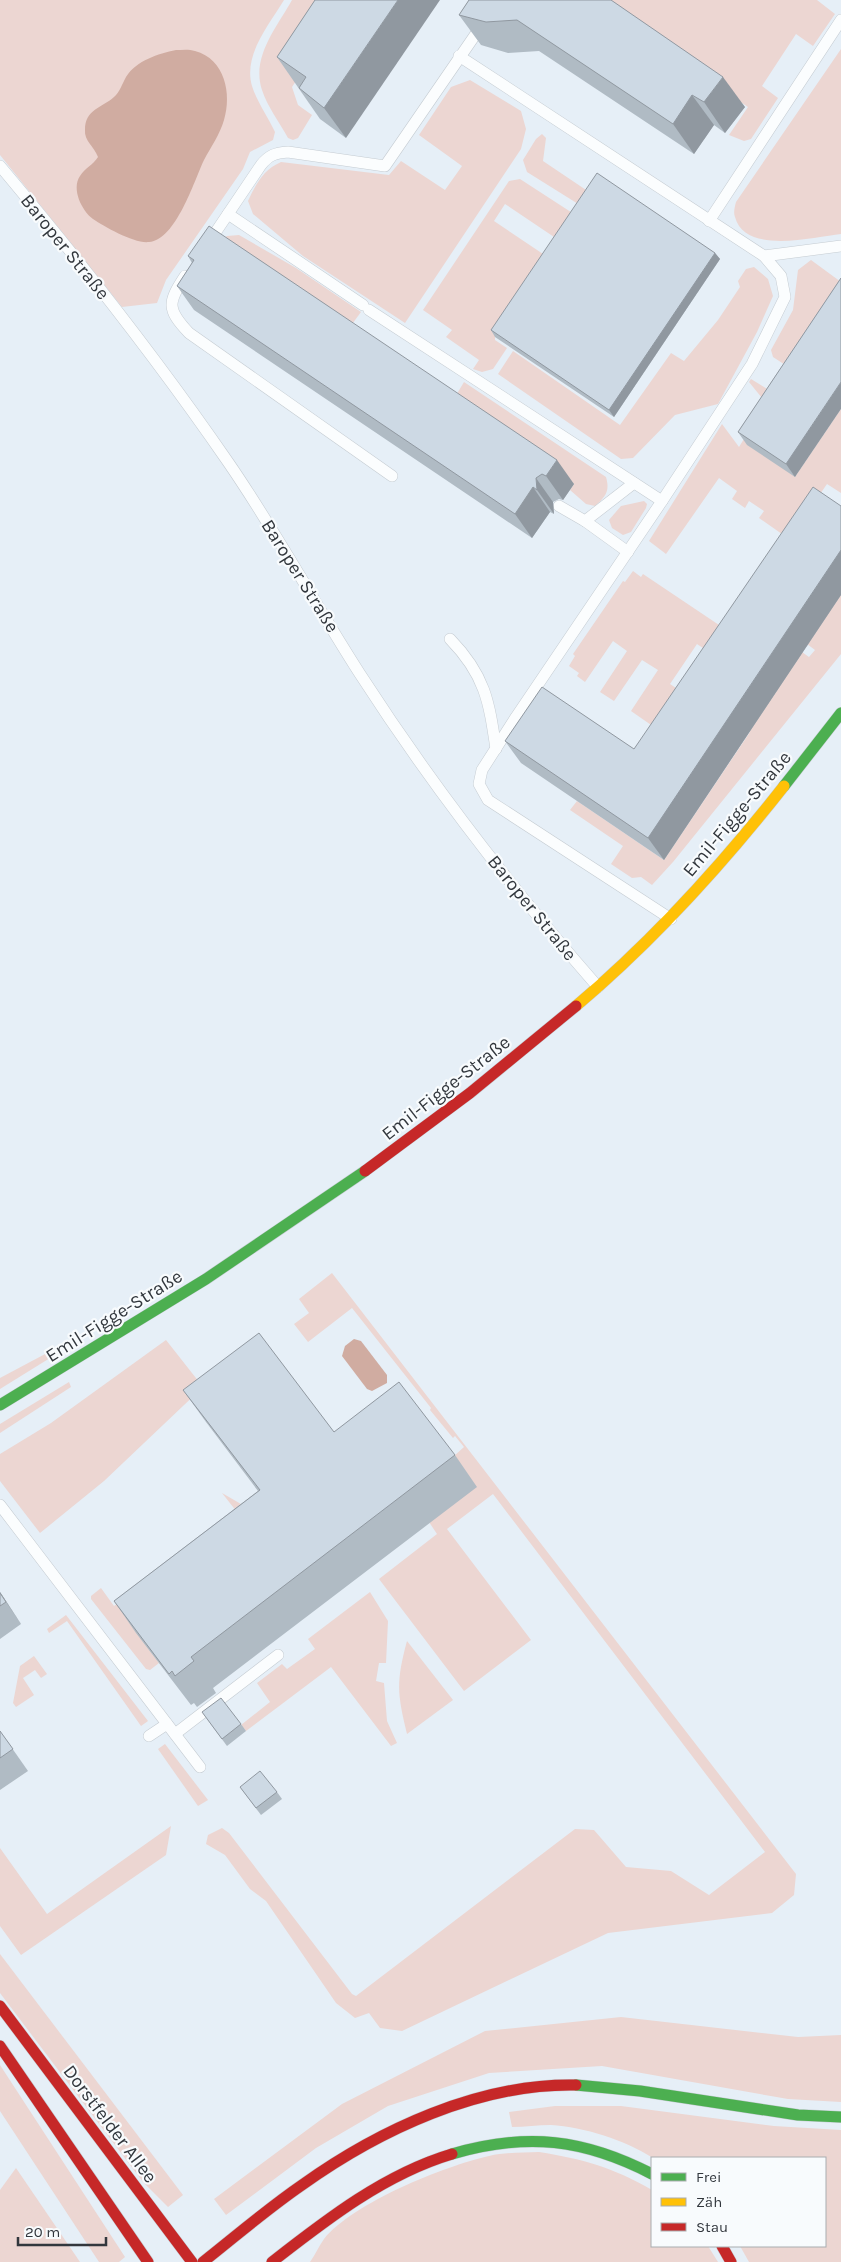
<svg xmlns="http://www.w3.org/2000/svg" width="841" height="2262" font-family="Karla,sans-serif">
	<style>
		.green { fill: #ecd6d2 }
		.water { fill: #d0aca1 }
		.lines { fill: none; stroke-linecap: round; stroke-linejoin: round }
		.lane-casing { stroke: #c5ccd2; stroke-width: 12 }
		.fast-casing { stroke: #c5ccd2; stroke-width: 12 }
		.slow-casing { stroke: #c5ccd2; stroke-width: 12 }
		.jam-casing { stroke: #c5ccd2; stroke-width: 12 }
		.lane { stroke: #fbfdfe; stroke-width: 11 }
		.fast { stroke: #4caf50; stroke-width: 11 }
		.slow { stroke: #ffc107; stroke-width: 11 }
		.jam { stroke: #c62828; stroke-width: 11 }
		.wall { fill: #b0bbc4 }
		.shaded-wall { fill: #9098a0 }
		.building { fill: #cdd9e4; stroke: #9098a0 }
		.labels { text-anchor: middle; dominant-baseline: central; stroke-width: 4.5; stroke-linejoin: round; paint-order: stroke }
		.street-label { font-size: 19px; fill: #32373d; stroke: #f8fbfd }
	</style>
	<rect width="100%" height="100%" fill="#e6eff7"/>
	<g class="green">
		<path d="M0 0H284C269 25 243 55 252 86 257 102 268 117 275 132L273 140 250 152 243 169 166 280 157 303 122 307 0 155Z"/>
		<path d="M292 0H350L292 87 298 105 312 115 298 138 293 140 288 138C280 123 267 106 262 90 251 57 277 27 292 0Z"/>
		<path d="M591 0H817L835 14 813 46 796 34 762 86 778 98 751 139 744 141 729 135 748 107Z"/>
		<path d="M841 49V234C814 237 745 255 735 217 733 213 735 206 736 202Z"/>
		<path d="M470 80 521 111 526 129 521 149 405 323 303 256 253 214 248 201C256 184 263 170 281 162L389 175 401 161 445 190 462 166 419 135 451 87Z"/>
		<path d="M542 134 546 138 543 161 592 194 583 207 527 172 523 160 536 139Z"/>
		<path d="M520 179 577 216 560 241 505 204 494 221 549 258 495 337V340L507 348 493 369 482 372 473 369 479 360 446 337 452 330 423 310 509 181Z"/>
		<path d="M239 235 296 268 361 312 347 331 219 241 227 236Z"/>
		<path d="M811 260 841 282 796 372 773 357 771 350 793 310 798 270Z"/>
		<path d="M754 267 768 279 773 296 757 332 718 404 675 415 633 458 621 459 498 374 513 351 620 425 671 353 684 361 718 320 740 287 738 281 746 269Z"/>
		<path d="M751 379 780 397 795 477 841 409V493L827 484 789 539 759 518 764 511 749 501 745 508 732 499 737 491 719 478 666 554 649 541 722 424 739 447 766 403 749 382Z"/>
		<path d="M464 382 606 477C610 491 606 496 595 506L586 504 570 490 574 484 452 402Z"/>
		<path d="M644 501 647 504 646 508 631 532 623 535 612 528 609 520 621 506Z"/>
		<path d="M633 571 641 577 643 574 722 627 706 650 697 644 670 684 679 690 654 727 631 711 658 670 642 660 614 701 600 692 627 651 613 641 585 682 577 676 579 673 569 666 575 656 573 654 623 581 625 582Z"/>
		<path d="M841 594V654L673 862 652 885 641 877 632 878 611 864 623 846 570 810 577 801 664 860 750 732 696 696 802 652 809 657 815 650 807 644Z"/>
		<path d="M332 1273 796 1874 794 1895 772 1913 608 1933 402 2031 380 2028 369 2013 355 2018 336 2003 266 1901 250 1889 225 1855 206 1844 208 1835 222 1828 229 1833 352 1994 356 1996 575 1829 594 1830 626 1867 671 1871 709 1895 765 1852 493 1494 447 1529 531 1640 464 1691 379 1579 437 1534 429 1522 454 1456 464 1447 455 1436 453 1438 430 1410 431 1408 352 1308 308 1342 294 1324 309 1313 299 1299Z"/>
		<path d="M166 1340 203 1387 104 1481 40 1533 0 1481V1454L51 1423Z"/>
		<path d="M47 1353 50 1358 0 1389V1378Z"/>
		<path d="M69 1382 71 1387 0 1433V1424Z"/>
		<path d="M222 1493 260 1515 136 1632 159 1663 150 1670 146 1669 91 1599V1596L101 1588 114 1606 237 1512Z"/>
		<path d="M370 1592 388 1621 386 1663H379L376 1681 384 1683 387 1721 397 1743 391 1746 331 1667 246 1731 241 1725 270 1702 257 1683 282 1664 287 1669 315 1649 308 1639Z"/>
		<path d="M66 1615 148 1721 141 1726 67 1621 49 1633 47 1629Z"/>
		<path d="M407 1641 453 1700 407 1734C397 1693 396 1682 407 1641Z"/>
		<path d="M34 1656 47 1674 41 1678 35 1670 23 1678 34 1695 16 1707 13 1703 20 1666Z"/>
		<path d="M165 1744 208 1800 198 1806 158 1749Z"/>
		<path d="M171 1826 166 1855 21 1955 0 1926V1848L47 1914Z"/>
		<path d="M0 1954 183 2195 168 2207 143 2182 0 1993Z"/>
		<path d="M621 2017 798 2037 841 2035V2102L788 2099 602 2066 489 2073 388 2106 316 2148 226 2215 214 2199 342 2104 485 2031Z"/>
		<path d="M0 2065 125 2257 119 2262H99L0 2111Z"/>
		<path d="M555 2106H621L774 2126 841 2130V2262H749L740 2246H825V2158H653C625 2140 584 2127 551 2125 538 2125 525 2127 512 2127L509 2112Z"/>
		<path d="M539 2152C583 2159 612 2167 652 2190V2246H708L718 2262H310C315 2255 319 2246 324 2239 353 2203 444 2166 489 2156 505 2152 523 2153 539 2152Z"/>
		<path d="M16 2168 80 2262H0V2190Z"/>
	</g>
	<g class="water">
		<path d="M176 50C182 50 189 49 195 51 225 59 232 94 224 120 220 134 211 147 204 160 194 181 176 240 149 242 135 244 105 227 93 219 82 211 71 189 80 176 85 168 93 165 98 157 94 146 84 141 85 130 85 109 102 108 114 97 120 92 122 84 126 77 137 60 158 54 176 50Z"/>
		<path d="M354 1339 361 1341 387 1375V1383L372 1391 367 1389 342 1356 345 1346Z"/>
	</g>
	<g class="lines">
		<g class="lane-casing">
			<g id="lane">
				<path d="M0 166C80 261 157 359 228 462 275 530 315 604 360 674 431 784 512 889 598 987"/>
				<path d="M228 214 363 305"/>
				<path d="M709 221 841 20"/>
				<path d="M209 242 261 165C269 155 275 153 288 152L385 166 482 25"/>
				<path d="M764 256 841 246"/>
				<path d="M185 276C168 302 166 309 189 333L392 476"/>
				<path d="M369 310 662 501 752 364 785 297 781 276 764 256 459 56"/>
				<path d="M662 501 516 717 482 770 479 784 488 800 671 919"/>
				<path d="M559 506 585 521 634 483"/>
				<path d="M585 521 628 552"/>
				<path d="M450 639C485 675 489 701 496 749"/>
				<path d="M0 1505 200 1767"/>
				<path d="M175 1734 278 1655"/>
				<path d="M149 1736 167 1724"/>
			</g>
		</g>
		<g class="fast-casing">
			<g id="fast">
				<path d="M784 786 841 713"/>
				<path d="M0 1405 206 1279 365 1171"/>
				<path d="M576 2085 640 2091 798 2115 841 2117"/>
				<path d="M452 2154C527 2132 584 2139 652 2174"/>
			</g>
		</g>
		<g class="slow-casing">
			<path id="slow" d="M576 1006C654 940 721 866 784 786"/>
		</g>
		<g class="jam-casing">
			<g id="jam">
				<path d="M365 1171 470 1093 576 1006"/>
				<path d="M0 2006 192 2262"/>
				<path d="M0 2046 148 2262"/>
				<path d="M722 2246 731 2262"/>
				<path d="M203 2262C236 2236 267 2209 302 2185 379 2130 479 2083 576 2085"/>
				<path d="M272 2262C327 2219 385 2174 452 2154"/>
			</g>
		</g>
		<use href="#lane" class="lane"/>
		<use href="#fast" class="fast"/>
		<use href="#slow" class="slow"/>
		<use href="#jam" class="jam"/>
	</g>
	<g class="wall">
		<path d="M315 0 346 138 320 119 277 57Z"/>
		<path d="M469 0 745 107 725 133 714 125 694 154 539 51 508 53 481 45 459 15Z"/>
		<path d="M715 253 720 259 614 417 495 337 491 330Z"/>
		<path d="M188 256 574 484 563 500 559 499 553 502 554 514 550 512 532 538 194 310 177 286 192 263Z"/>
		<path d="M841 278 795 477 747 445 738 432Z"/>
		<path d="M841 506V595L664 860 521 763 505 741 634 749Z"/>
		<path d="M183 1390 334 1432 455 1455 477 1487 213 1688 216 1693 197 1707 194 1703 191 1705 136 1633 114 1601 258 1491 206 1422Z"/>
		<path d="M0 1592 21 1624 0 1639Z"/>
		<path d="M202 1712 241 1724 246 1731 227 1746Z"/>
		<path d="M0 1731 28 1771 0 1790Z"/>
		<path d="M240 1787 277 1792 282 1799 261 1815Z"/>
	</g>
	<g class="shaded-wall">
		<path d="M398 0H440L346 138 324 108Z"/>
		<path d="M723 77 745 107 725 133 704 102Z"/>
		<path d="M692 95 714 125 694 154 673 124Z"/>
		<path d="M715 253 720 259 614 417 609 410Z"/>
		<path d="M841 382V409L795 477 786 464Z"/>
		<path d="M557 460 574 484 563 500 546 476Z"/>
		<path d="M536 478 553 502 554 514 537 490Z"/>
		<path d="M533 487 550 512 532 538 515 514Z"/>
		<path d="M841 550V595L664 860 648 838Z"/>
		<path d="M0 1592 21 1624 0 1593Z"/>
	</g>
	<g class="building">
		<path d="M315 0H398L324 108 299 88 306 77 277 57Z"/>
		<path d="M469 0H611L723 77 704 102 692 95 673 124 517 20 486 22 459 15Z"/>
		<path d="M597 173 715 253 609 410 491 330Z"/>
		<path d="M209 226 557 460 546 476 542 474 536 478 537 490 533 487 515 514 177 286 194 260 188 256Z"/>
		<path d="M841 278V382L786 464 738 432Z"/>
		<path d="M813 487 841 506V550L648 838 505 741 542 687 634 749Z"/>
		<path d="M259 1333 334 1432 399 1382 455 1455 191 1657 194 1661 175 1676 172 1671 169 1674 114 1601 260 1490 183 1390Z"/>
		<path d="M0 1593 6 1602 0 1606Z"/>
		<path d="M221 1698 241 1724 222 1739 202 1712Z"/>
		<path d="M0 1731 13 1749 0 1758Z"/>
		<path d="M260 1771 277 1792 256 1808 240 1787Z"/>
	</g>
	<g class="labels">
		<g class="street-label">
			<text transform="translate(65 247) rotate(51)">Baroper Straße</text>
			<text transform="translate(300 576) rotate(58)">Baroper Straße</text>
			<text transform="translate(737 814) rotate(-50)">Emil-Figge-Straße</text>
			<text transform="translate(532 908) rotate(51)">Baroper Straße</text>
			<text transform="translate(446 1088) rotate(-38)">Emil-Figge-Straße</text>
			<text transform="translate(114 1316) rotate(-32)">Emil-Figge-Straße</text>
			<text transform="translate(110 2124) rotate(53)">Dorstfelder Allee</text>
		</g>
	</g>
	<rect x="651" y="2157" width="175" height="90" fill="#f8fbfd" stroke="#a9adb0"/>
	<rect x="661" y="2173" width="25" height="8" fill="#4caf50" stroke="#a9adb0"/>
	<text x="696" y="2182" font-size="15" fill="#32373d">Frei</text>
	<rect x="661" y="2198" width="25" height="8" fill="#ffc107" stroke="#a9adb0"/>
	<text x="696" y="2207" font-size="15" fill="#32373d">Zäh</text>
	<rect x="661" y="2223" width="25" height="8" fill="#c62828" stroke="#a9adb0"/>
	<text x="696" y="2232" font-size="15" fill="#32373d">Stau</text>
	<path d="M18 2237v8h88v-8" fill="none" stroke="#32373d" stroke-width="2.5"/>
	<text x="25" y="2237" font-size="15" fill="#32373d" stroke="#f8fbfd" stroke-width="4" paint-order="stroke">20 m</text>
</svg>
